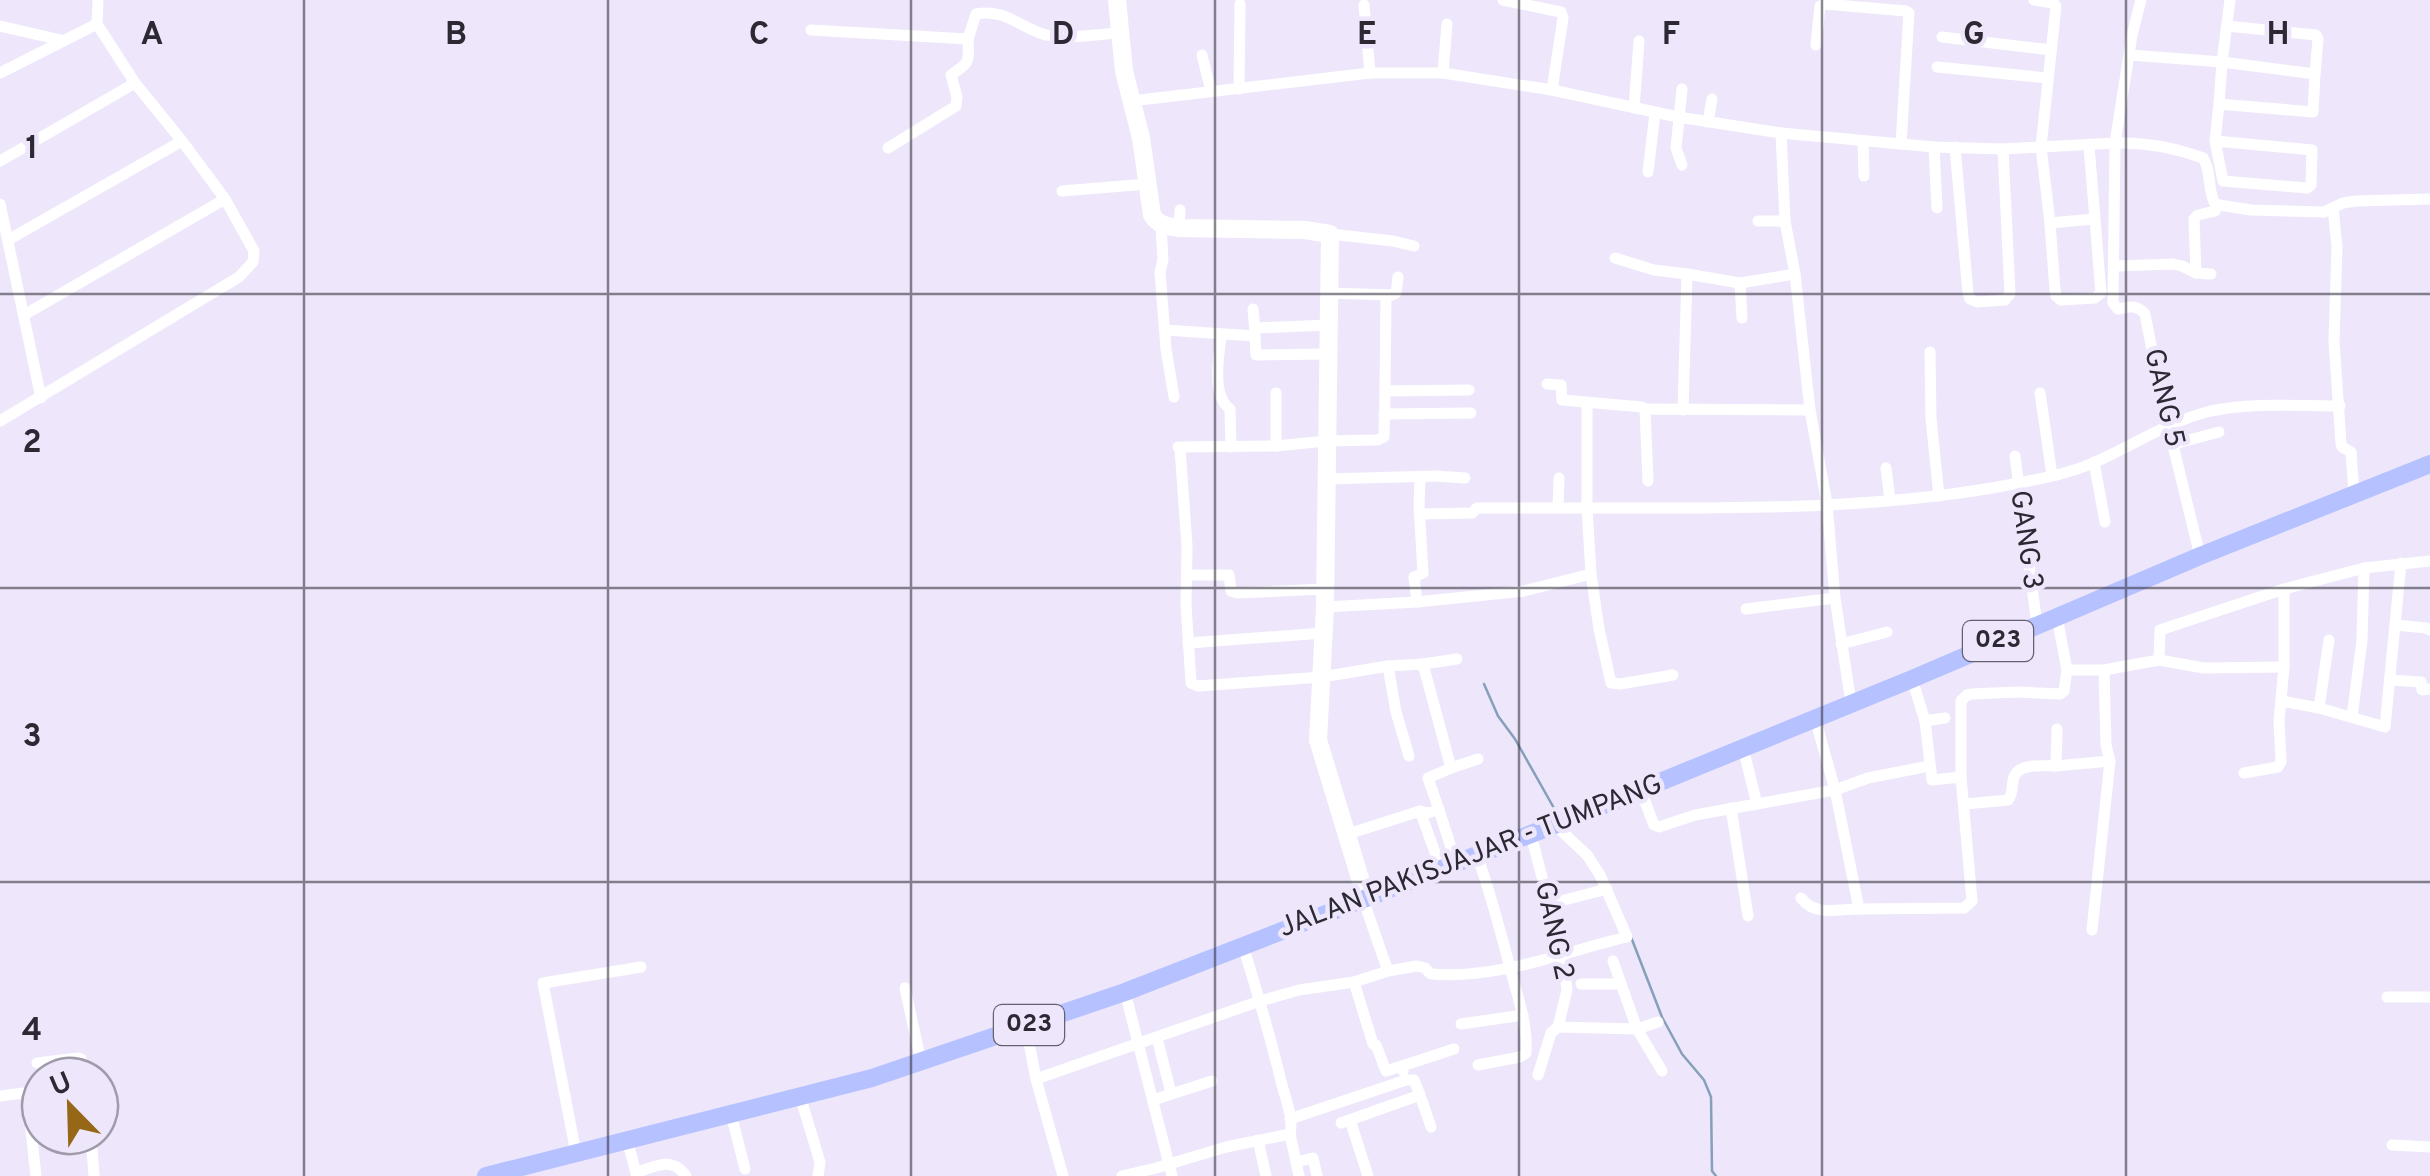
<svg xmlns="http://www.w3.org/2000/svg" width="2430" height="1176" font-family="Overpass,sans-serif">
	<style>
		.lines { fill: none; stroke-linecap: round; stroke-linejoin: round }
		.stream { stroke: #869fba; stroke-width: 2.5 }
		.street { stroke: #fff; stroke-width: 11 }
		.secondary { stroke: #fff; stroke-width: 18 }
		.primary { stroke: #b6c2ff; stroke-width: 18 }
		.grid { fill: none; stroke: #2c2834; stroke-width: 2.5; stroke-opacity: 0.55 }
		.labels { text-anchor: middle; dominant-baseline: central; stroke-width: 9; stroke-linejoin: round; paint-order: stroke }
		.shield { fill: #eee7fb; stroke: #666170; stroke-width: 2.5 }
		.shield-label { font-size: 25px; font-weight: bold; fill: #2c2834 }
		.street-label { font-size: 28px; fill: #2c2834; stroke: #eee7fb }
		.grid-label { font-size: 32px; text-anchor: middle; font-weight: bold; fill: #2c2834; stroke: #eee7fb; stroke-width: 9; stroke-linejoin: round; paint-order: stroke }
	</style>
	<rect width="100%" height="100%" fill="#eee7fb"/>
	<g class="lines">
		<g class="stream">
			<path d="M1484 684 1498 716 1515 739 1559 817"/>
			<path d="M1631 937 1662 1017 1682 1054 1704 1080 1711 1097 1712 1171 1716 1176"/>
		</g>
		<g class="street">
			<path d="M1503 0 1561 12 1563 18 1552 90"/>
			<path d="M2034 0 2053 3 2056 6 2041 147 2050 223 2055 290 2056 296 2061 300 2095 298 2101 293 2089 146"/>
			<path d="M1364 5 1370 73"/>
			<path d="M0 26 61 40"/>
			<path d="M2227 26 2316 35 2318 39 2315 74 2222 62 2230 0"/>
			<path d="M811 30 968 39 976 14C1004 8 1021 28 1046 35 1068 40 1097 34 1120 33"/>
			<path d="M1942 37 2051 50"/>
			<path d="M1816 45 1820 6 1825 4 1906 11 1909 13 1901 144"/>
			<path d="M1202 55 1211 91"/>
			<path d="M2130 55 2222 62 2219 104 2313 112 2315 74"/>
			<path d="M1937 67 2048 78"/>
			<path d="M0 73 97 24"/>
			<path d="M1443 73 1447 24"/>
			<path d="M1239 89 1240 4"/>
			<path d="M1131 101 1370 73H1443L1552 90 1678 117 1781 133 1934 147 2003 149 2115 143 2132 35 2141 0"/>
			<path d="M1634 108 1639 41"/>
			<path d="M1708 122 1712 99"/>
			<path d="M1781 133 1785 221 1795 274 1810 410 1827 504 1835 598 1851 703"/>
			<path d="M1863 141 1864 176"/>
			<path d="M2215 141 2223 181 2307 188 2311 185 2312 150 2215 141 2219 104"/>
			<path d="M1934 147 1937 208"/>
			<path d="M1955 147 1968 293 1970 299 1977 302 2005 300 2010 294 2003 149"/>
			<path d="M888 148 956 106 957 97 951 75C970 62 969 63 968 39"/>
			<path d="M0 161 135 83"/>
			<path d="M1682 165 1676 148 1682 89"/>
			<path d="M1648 172 1655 113"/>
			<path d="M1062 191 1147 184"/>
			<path d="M0 204 41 398"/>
			<path d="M2333 208 2337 247 2334 341 2341 443 2342 447 2351 452 2354 494"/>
			<path d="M1758 221H1785"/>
			<path d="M2050 223 2094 219"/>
			<path d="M1161 226 1163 260 1160 272 1166 349 1174 397"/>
			<path d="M1179 228 1180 210"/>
			<path d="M1330 234 1393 241 1414 246"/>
			<path d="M8 240 182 141"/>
			<path d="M1615 258 1654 270 1687 274"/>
			<path d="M2115 266 2173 264 2182 266 2196 273 2211 274"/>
			<path d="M2196 273 2194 219 2198 215 2215 211 2219 205"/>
			<path d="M1740 283 1742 318"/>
			<path d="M1329 293 1392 295 1396 293 1398 277"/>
			<path d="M1253 309 1255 332"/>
			<path d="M24 315 225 199"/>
			<path d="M1255 328 1328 325"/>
			<path d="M1165 330 1255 336 1256 355 1327 354"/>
			<path d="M1221 335C1219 356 1211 396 1230 409L1231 447"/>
			<path d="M1930 352 1931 419 1939 496"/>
			<path d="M1547 384 1561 385 1562 400 1642 407 1645 409"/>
			<path d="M1385 391 1386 296"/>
			<path d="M1276 393V446"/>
			<path d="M2040 393 2052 475"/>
			<path d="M1683 410 1687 274 1740 283 1795 274"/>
			<path d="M1384 414 1471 413"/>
			<path d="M0 421 239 277 253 262 254 251 225 199 182 141 135 83 97 24 98 0"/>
			<path d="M2174 444 2219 432"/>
			<path d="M1178 447 1276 446 1326 441 1377 440 1384 437 1385 391 1469 390"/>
			<path d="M1180 448 1187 546 1186 605 1191 683 1198 686 1322 677 1388 666 1423 664 1451 768 1478 759"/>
			<path d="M2015 456 2037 625"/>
			<path d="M2094 462 2105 522"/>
			<path d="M1886 468 1890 500"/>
			<path d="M1327 479 1435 476 1465 478"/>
			<path d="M1648 481 1645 409 1810 410"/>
			<path d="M1558 507 1559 478"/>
			<path d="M1420 514 1472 513 1477 508H1587V402"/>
			<path d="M2200 556 2161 396 2145 314C2136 304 2129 307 2118 309L2113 303 2115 143C2144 142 2176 148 2203 158 2212 172 2207 189 2215 204L2219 205 2251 210 2324 212 2343 203 2356 201 2430 199"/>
			<path d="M1591 574 1599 629 1611 683 1620 684 1673 675"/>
			<path d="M1187 575H1229L1231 591 1237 593 1325 589"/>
			<path d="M1417 602 1414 577 1423 573 1419 505 1420 478"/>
			<path d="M1325 607 1417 602 1524 591 1591 574 1587 508C1730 508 1878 511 2019 483 2044 478 2070 473 2093 463 2132 446 2169 421 2211 411 2253 402 2297 406 2340 406"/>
			<path d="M1746 609 1835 598"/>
			<path d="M2396 625 2426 628 2430 630"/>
			<path d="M1188 643 1324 633"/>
			<path d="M1841 644 1887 632"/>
			<path d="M2159 660 2204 668 2284 667"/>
			<path d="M1423 664 1457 659"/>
			<path d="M1388 666 1396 712 1409 756"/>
			<path d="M2067 670H2104L2106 745 2110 761 2092 930"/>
			<path d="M2104 670 2159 660 2160 630 2284 589 2364 568 2430 561"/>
			<path d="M1912 679 1925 721 1932 780 1961 777"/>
			<path d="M2390 680 2421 682 2422 690 2430 689"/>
			<path d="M2281 701 2319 708 2385 727 2401 563"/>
			<path d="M2319 708 2329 640"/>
			<path d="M2352 717 2362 640 2364 568"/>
			<path d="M1815 718 1835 790 1859 909 1964 908 1972 901 1961 777V701L1967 695 1972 694 2017 692 2060 694 2064 691 2067 670 2057 617"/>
			<path d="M1925 721 1945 718"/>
			<path d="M2057 729 2056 766 2110 761"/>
			<path d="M1743 748 1757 804"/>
			<path d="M2244 773 2278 767 2281 762 2279 721 2284 667V589"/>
			<path d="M1641 791 1654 825 1659 827 1695 815 1835 790 1868 778 1929 766"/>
			<path d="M1965 804 2008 800C2015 790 2010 784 2015 775 2021 763 2044 766 2056 766"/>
			<path d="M1731 808 1748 916"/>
			<path d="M1439 810 1456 863"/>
			<path d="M1420 811 1441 869"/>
			<path d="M1348 834 1420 811 1427 813 1439 810 1428 778 1451 768"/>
			<path d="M1531 835 1562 954 1567 990 1558 1027 1551 1033 1538 1075"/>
			<path d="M1477 855C1490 892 1500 929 1510 968 1517 995 1528 1024 1526 1053L1520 1057 1478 1065"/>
			<path d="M1366 898 1365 905 1388 971"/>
			<path d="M1801 898C1816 917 1838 909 1859 909"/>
			<path d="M1549 904 1607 889"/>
			<path d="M1243 946C1257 991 1270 1036 1281 1081 1285 1098 1294 1118 1290 1134L1299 1176"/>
			<path d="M1354 982 1373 1044 1376 1045 1386 1071 1402 1066"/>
			<path d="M1581 984H1621"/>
			<path d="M905 988 921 1062"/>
			<path d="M1125 992 1172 1176"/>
			<path d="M2387 997H2430"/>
			<path d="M1658 1022 1637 1029 1662 1071"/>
			<path d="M1461 1024 1523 1015"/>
			<path d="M1026 1027 1036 1079 1063 1176"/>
			<path d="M1558 1027 1637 1029 1613 961"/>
			<path d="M1157 1038 1171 1093"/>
			<path d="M37 1063 78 1058 81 1059 83 1076"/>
			<path d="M1403 1071 1402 1066 1454 1049"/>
			<path d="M1036 1079 1260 1001 1299 990 1354 982 1388 971 1417 966 1425 968 1431 974C1497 980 1563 952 1627 937L1600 875 1587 855 1555 825"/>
			<path d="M27 1093 36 1176"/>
			<path d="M1420 1095 1431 1127"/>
			<path d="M0 1096 40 1091"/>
			<path d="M800 1096 820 1162 818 1176"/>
			<path d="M1153 1100 1212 1081"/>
			<path d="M731 1114 745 1169"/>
			<path d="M1290 1119 1406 1080H1414L1420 1095 1341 1123"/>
			<path d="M1350 1120 1368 1176"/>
			<path d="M91 1136 94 1176"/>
			<path d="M627 1140 637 1176"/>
			<path d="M1258 1140 1266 1176"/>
			<path d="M2392 1145 2430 1147"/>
			<path d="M576 1153 543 983 641 967"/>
			<path d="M1296 1162 1313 1158 1317 1176"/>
			<path d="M636 1173C655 1166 672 1156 686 1176"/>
			<path d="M1122 1176 1156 1168 1226 1147 1290 1134"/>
		</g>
		<path class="secondary" d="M1117 0 1124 71 1141 138 1152 215C1159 226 1167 226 1179 228L1305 230 1330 234 1325 607 1318 740 1366 898"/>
		<path class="primary" d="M486 1176 872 1078 1125 992 1567 820 1912 679 2200 556 2430 464"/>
	</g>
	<path class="grid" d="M304 0V1176M608 0V1176M911 0V1176M1215 0V1176M1519 0V1176M1822 0V1176M2126 0V1176M0 294H2430M0 588H2430M0 882H2430"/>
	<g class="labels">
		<g class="shield">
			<rect x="1963" y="621" width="70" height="40" rx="8"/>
			<rect x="994" y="1005" width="70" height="40" rx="8"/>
		</g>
		<g class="shield-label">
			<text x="1998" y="641">023</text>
			<text x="1029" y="1025">023</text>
		</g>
		<g class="street-label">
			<text transform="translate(2163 398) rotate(77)">GANG 5</text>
			<text transform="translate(2025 540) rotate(82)">GANG 3</text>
			<text transform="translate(1471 857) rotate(-21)">JALAN PAKISJAJAR - TUMPANG</text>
			<text transform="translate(1553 931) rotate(78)">GANG 2</text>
		</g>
	</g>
	<g class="grid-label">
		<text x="152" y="44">A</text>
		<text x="456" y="44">B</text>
		<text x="759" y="44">C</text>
		<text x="1063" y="44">D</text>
		<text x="1367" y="44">E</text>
		<text x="1671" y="44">F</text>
		<text x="1974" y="44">G</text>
		<text x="2278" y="44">H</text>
		<text x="32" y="158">1</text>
		<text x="32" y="452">2</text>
		<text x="32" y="746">3</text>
		<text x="32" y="1040">4</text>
	</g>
	<g transform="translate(70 1106) rotate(337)"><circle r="48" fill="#eee7fb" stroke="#a09bab" stroke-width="2.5"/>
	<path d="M0-8L18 38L0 25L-18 38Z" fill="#976718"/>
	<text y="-15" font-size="28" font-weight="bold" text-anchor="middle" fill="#2c2834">U</text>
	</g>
</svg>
